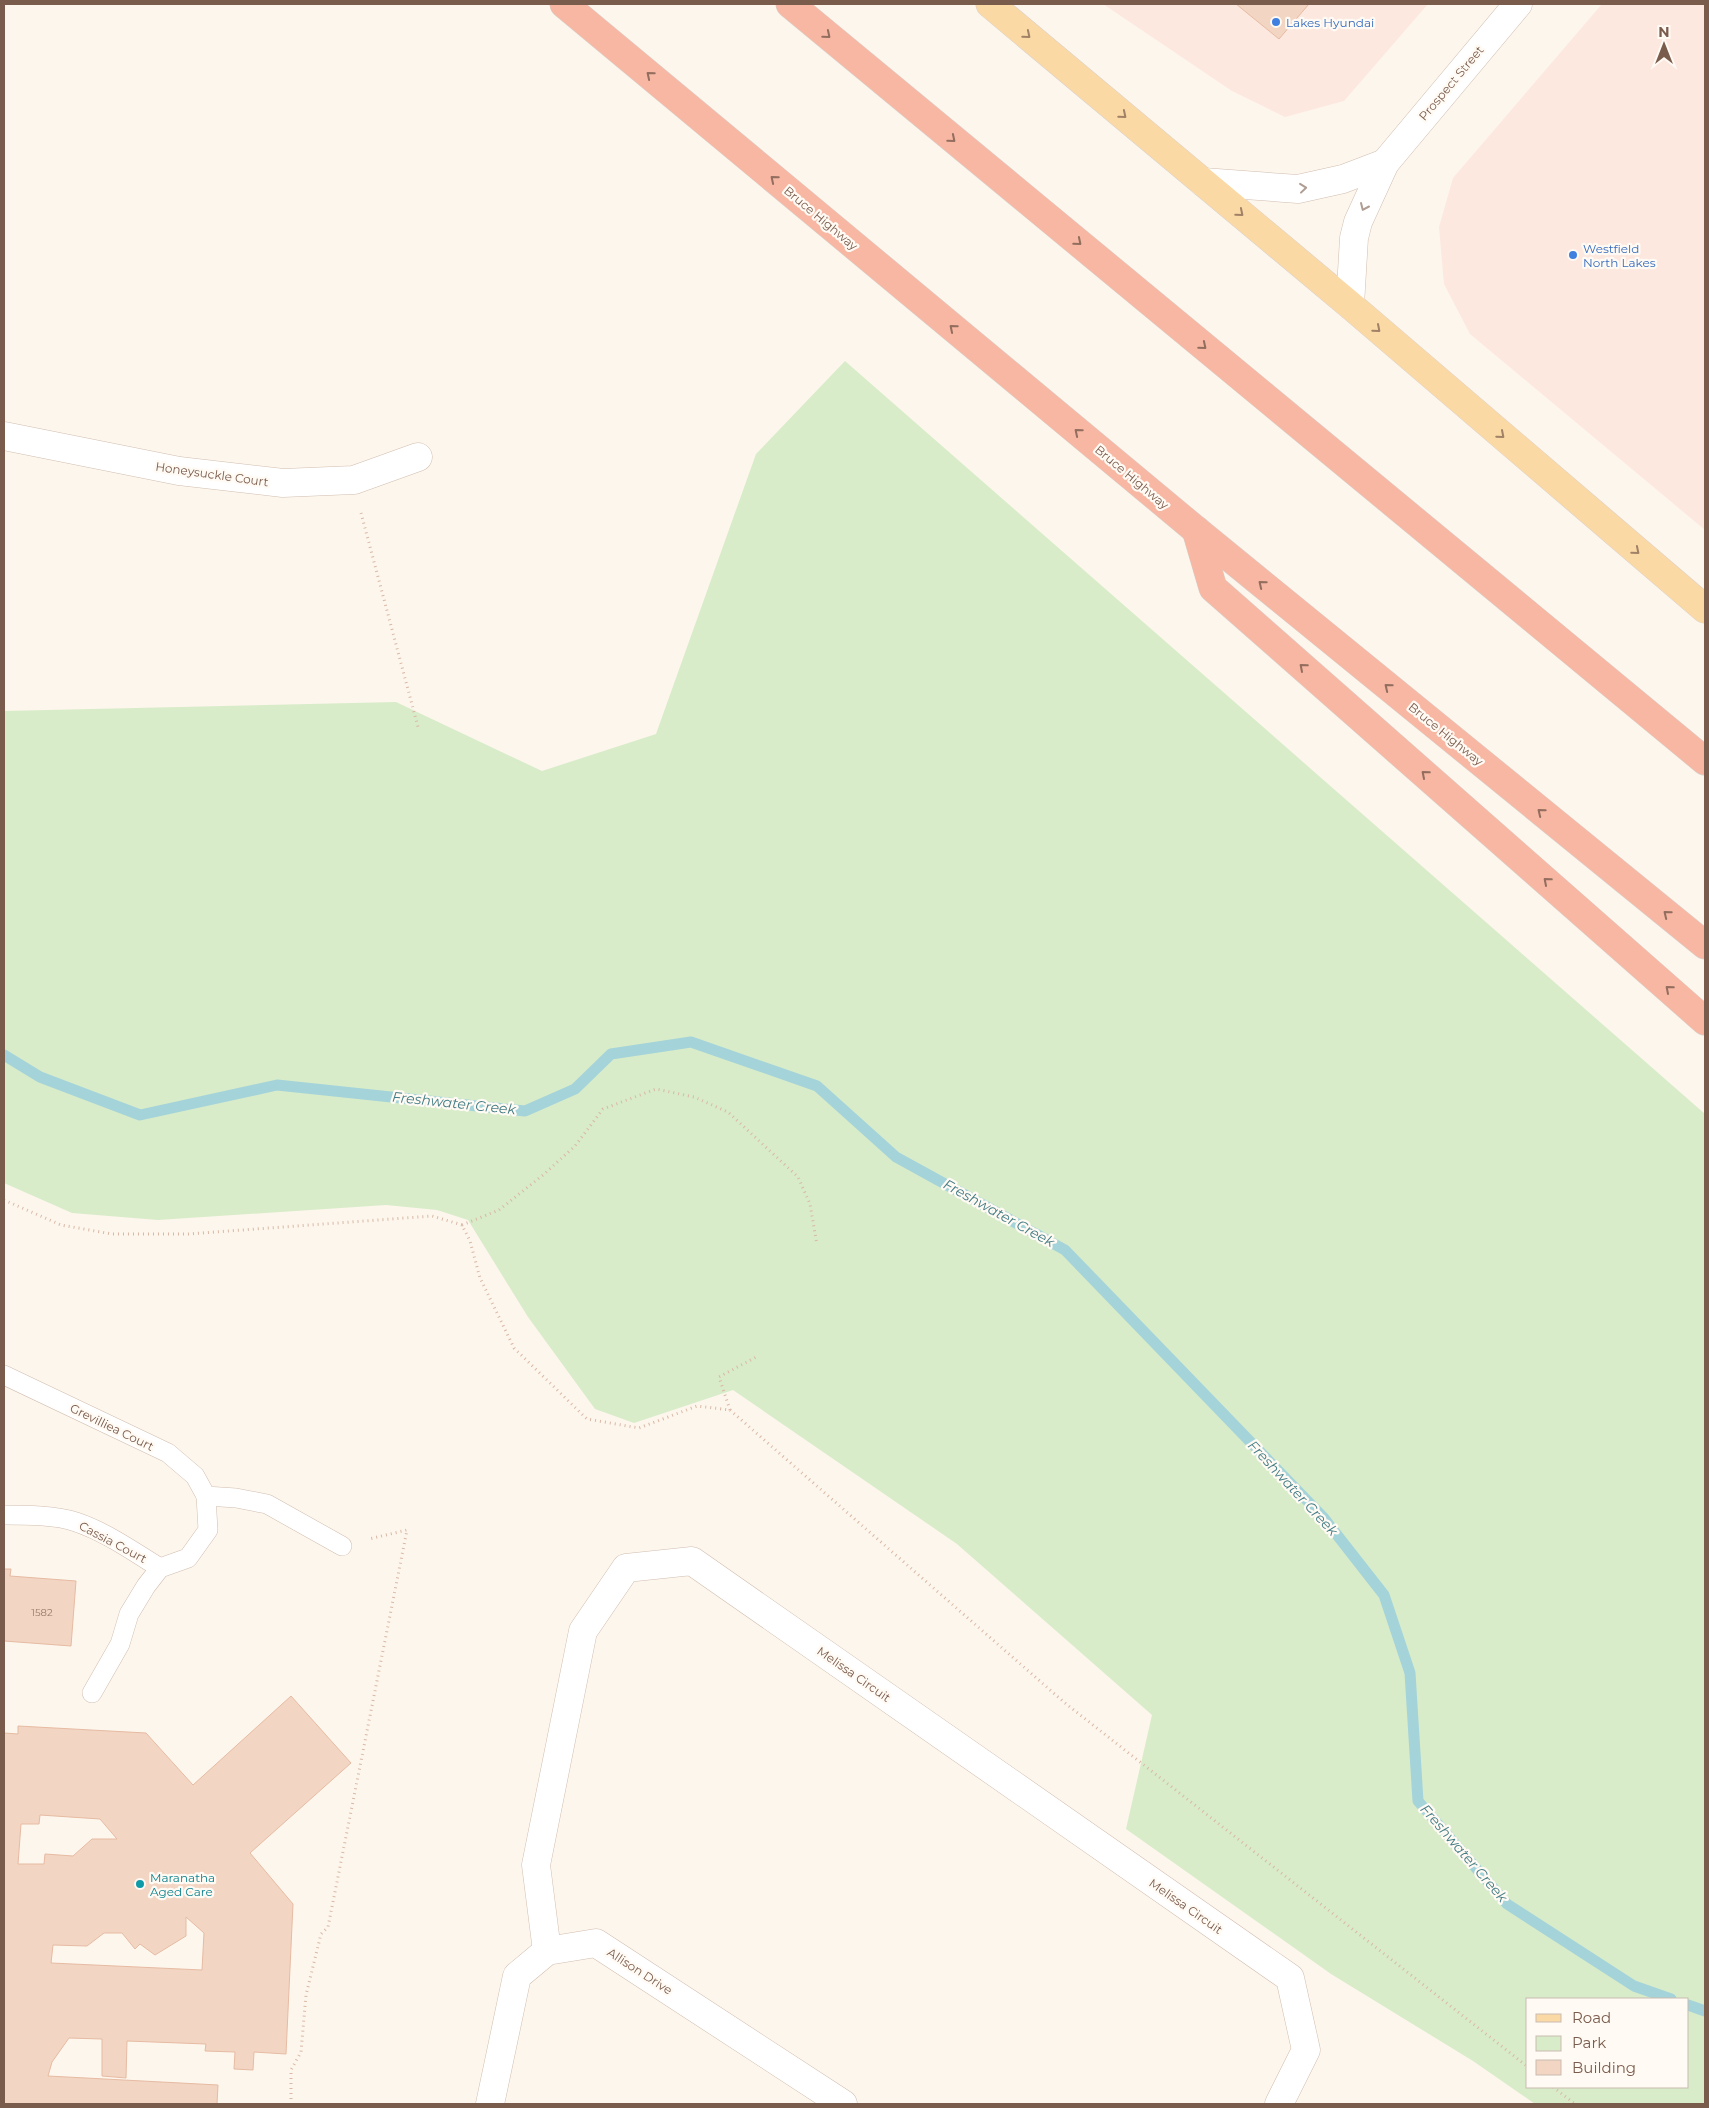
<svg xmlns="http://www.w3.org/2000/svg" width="1709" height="2108" font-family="Montserrat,sans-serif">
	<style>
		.commercial { fill: #fde8e0 }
		.green { fill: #d8ecc9; fill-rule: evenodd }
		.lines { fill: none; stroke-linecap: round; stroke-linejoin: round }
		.stream { stroke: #a5d3da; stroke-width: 11 }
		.building { fill: #f3d5c3; stroke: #e6bba3; fill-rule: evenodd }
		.lane-casing { stroke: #d1beb0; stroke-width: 20 }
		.street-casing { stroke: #d1beb0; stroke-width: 29 }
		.primary-casing { stroke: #dad1cd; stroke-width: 29 }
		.highway-casing { stroke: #dad1cd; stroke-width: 29 }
		.path { stroke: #d9b8a5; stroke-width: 3; stroke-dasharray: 1 4; stroke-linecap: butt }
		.lane { stroke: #fff; stroke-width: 19 }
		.street { stroke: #fff; stroke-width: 28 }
		.primary { stroke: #fbd9a5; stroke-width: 28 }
		.highway { stroke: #f7b7a3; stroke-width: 28 }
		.oneway { stroke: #936e5e }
		.oneway2 { stroke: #a18267 }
		.oneway3 { stroke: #af9d94 }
		.shop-dot { fill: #3f7fe0; stroke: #fffaf3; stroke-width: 2 }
		.culture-dot { fill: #0f9aa8; stroke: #fffaf3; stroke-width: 2 }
		.labels { text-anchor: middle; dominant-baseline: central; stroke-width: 4.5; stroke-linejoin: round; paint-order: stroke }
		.number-label { font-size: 10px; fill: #987a6a }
		.shop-label { font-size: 12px; fill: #366cbe; stroke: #fffaf3; text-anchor: start }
		.street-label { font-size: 12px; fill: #7a5c4d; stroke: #fffaf3 }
		.culture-label { font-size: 12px; fill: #0d838f; stroke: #fffaf3; text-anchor: start }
		.water-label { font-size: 14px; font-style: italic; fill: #437c86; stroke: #fffaf3 }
	</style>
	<rect width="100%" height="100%" fill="#fdf6ec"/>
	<g class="commercial">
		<path d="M1103 4H1428L1344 101 1285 117 1232 91Z"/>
		<path d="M1602 4H1705V530L1470 334 1444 284 1439 227 1453 178Z"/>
	</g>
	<path class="green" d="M845 361 1705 1114V2104H1535L1473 2061 1331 1974 1126 1829 1152 1715 957 1544 733 1390 634 1423 595 1409 528 1317 468 1220 437 1210 386 1205 158 1220 72 1213 4 1183V711L396 702 542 771 656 734 756 454ZM1528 1999H1688V2087H1528Z"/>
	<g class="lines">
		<g class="stream">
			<path d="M4 1055 40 1077 140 1115 277 1085 525 1111 575 1089 611 1054 691 1042 817 1086 896 1157 1065 1250 1323 1517 1384 1595 1410 1673 1418 1801 1507 1904 1634 1986 1671 1999"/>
			<path d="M1688 2005 1705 2011"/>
		</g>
	</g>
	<g class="building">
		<path d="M1236 4H1309L1279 39Z"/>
		<path d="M4 1569H11L10 1576 76 1581 71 1646 4 1641Z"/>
		<path d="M291 1696 351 1763 250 1853 293 1904 286 2054 254 2052 253 2070 234 2069 235 2052 205 2051 206 2044 127 2041 126 2078 102 2076V2039L69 2038 52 2062 48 2076 218 2085 217 2104H4V1733L18 1734V1726L146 1733 193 1785ZM40 1815 100 1819 117 1839H92L73 1856 45 1854 44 1864H18L21 1824H39ZM186 1917 204 1933 202 1970 51 1963 53 1945 87 1946 104 1933H122L135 1949 140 1944 155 1955 186 1936Z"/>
	</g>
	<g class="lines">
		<g class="lane-casing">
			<g id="lane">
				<path d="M4 1375 168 1453 195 1476 206 1496 236 1498 267 1504 342 1546"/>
				<path d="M4 1515C25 1515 56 1515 76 1522 106 1532 134 1552 160 1568"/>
				<path d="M92 1693 120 1644 129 1614 146 1586 160 1568 188 1558 208 1530 206 1496"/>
			</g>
		</g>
		<g class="street-casing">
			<g id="street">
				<path d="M1203 182 1298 189 1343 179 1385 163"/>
				<path d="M1350 305 1354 238 1358 222 1385 163 1518 4"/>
				<path d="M4 436 179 471 283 483 354 480 418 457"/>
				<path d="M547 1951 536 1865 583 1631 626 1568 692 1561 1290 1978 1306 2050 1279 2104"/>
				<path d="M490 2104 517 1976 547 1951 596 1943 843 2104"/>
			</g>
		</g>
		<g class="primary-casing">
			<path id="primary" d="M990 4 1350 305 1705 609"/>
		</g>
		<g class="highway-casing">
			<g id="highway">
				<path d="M564 4 1196 530 1705 945"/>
				<path d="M790 4 1705 761"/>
				<path d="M1196 530 1213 588 1705 1021"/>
			</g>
		</g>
		<g class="path">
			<path d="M361 513 418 727"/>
			<path d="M4 1200 61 1225 112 1234H188L432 1216 462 1225 470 1241 480 1278 514 1348 587 1419 639 1428 697 1406 730 1410 1065 1703 1528 2067"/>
			<path d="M462 1225 499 1210 543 1175 575 1146 603 1109 656 1089 694 1097 728 1112 798 1177 810 1204 817 1245"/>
			<path d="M730 1410 719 1377 758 1356"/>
			<path d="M1553 2087 1575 2104"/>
			<path d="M291 2104V2070L301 2052 306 1995 321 1934 328 1927 407 1530 369 1539"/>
		</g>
		<use href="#lane" class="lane"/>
		<use href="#street" class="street"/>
		<use href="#primary" class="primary"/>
		<use href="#highway" class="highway"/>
	</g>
	<defs><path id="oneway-chevron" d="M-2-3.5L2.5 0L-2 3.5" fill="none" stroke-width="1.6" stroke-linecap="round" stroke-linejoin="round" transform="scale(1.25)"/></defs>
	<g class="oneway">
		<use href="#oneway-chevron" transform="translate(827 35) rotate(40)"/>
		<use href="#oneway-chevron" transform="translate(650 75) rotate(-140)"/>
		<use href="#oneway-chevron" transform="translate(952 139) rotate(40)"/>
		<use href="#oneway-chevron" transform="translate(774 179) rotate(-140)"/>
		<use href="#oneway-chevron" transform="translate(1078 242) rotate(40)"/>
		<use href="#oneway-chevron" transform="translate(953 328) rotate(-140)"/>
		<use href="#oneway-chevron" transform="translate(1203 346) rotate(40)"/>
		<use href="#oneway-chevron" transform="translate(1078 432) rotate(-140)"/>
		<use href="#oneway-chevron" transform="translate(1262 584) rotate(-141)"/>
		<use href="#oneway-chevron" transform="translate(1303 667) rotate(-139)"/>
		<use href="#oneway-chevron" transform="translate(1388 687) rotate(-141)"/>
		<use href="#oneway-chevron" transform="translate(1425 774) rotate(-139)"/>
		<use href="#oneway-chevron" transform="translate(1541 812) rotate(-141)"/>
		<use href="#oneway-chevron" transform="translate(1547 881) rotate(-139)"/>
		<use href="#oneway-chevron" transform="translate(1667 914) rotate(-141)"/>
		<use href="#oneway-chevron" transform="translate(1669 989) rotate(-139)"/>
	</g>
	<g class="oneway2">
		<use href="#oneway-chevron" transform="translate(1027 35) rotate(40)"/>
		<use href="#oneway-chevron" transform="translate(1123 115) rotate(40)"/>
		<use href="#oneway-chevron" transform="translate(1240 213) rotate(40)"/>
		<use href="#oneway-chevron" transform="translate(1377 329) rotate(41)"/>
		<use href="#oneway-chevron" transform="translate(1501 435) rotate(41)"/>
		<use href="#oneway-chevron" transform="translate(1636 551) rotate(40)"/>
	</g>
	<g class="oneway3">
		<use href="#oneway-chevron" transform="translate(1303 188) rotate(-6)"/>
		<use href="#oneway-chevron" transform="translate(1364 207) rotate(114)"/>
	</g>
	<g class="shop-dot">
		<circle cx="1276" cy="22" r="5"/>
		<circle cx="1573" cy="255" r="5"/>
	</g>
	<circle class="culture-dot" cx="140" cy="1884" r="5"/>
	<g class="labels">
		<g class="number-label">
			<text x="42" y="1612">1582</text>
		</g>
		<g class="shop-label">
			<text x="1286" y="22">Lakes Hyundai</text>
			<text x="1583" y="248">Westfield<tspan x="1583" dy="14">North Lakes</tspan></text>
		</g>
		<g class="street-label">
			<text transform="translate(1451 83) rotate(-50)">Prospect Street</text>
			<text transform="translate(821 218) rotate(40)">Bruce Highway</text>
			<text transform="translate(212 474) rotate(8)">Honeysuckle Court</text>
			<text transform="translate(1132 477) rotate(40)">Bruce Highway</text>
			<text transform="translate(1446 734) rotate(39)">Bruce Highway</text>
			<text transform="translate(112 1427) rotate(26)">Grevilliea Court</text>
			<text transform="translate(113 1542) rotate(28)">Cassia Court</text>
			<text transform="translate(854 1674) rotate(35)">Melissa Circuit</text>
			<text transform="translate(1186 1906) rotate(35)">Melissa Circuit</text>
			<text transform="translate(640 1971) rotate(33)">Allison Drive</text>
		</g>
		<g class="culture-label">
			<text x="150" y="1877">Maranatha<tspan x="150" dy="14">Aged Care</tspan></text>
		</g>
		<g class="water-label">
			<text transform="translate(454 1103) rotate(6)">Freshwater Creek</text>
			<text transform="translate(999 1213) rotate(29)">Freshwater Creek</text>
			<text transform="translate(1293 1488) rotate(47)">Freshwater Creek</text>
			<text transform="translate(1464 1853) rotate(49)">Freshwater Creek</text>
		</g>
	</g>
	<rect width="1709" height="2108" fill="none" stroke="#7a5c4d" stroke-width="10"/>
	<rect x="1526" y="1998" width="162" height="90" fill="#fffaf3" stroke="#cabbb1"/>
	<rect x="1536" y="2014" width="25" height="8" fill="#fbd9a5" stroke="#cabbb1"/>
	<text x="1572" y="2023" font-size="15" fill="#7a5c4d">Road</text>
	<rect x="1536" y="2036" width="25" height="15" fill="#d8ecc9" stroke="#cabbb1"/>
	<text x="1572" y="2048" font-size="15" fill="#7a5c4d">Park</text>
	<rect x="1536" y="2060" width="25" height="15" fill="#f3d5c3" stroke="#cabbb1"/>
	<text x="1572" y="2073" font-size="15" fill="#7a5c4d">Building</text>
	<g transform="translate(1664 45)" stroke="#fffaf3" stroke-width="4" paint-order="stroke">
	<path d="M0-4L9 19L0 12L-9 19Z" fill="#7a5c4d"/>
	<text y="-8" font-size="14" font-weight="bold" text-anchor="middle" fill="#7a5c4d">N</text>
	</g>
</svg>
